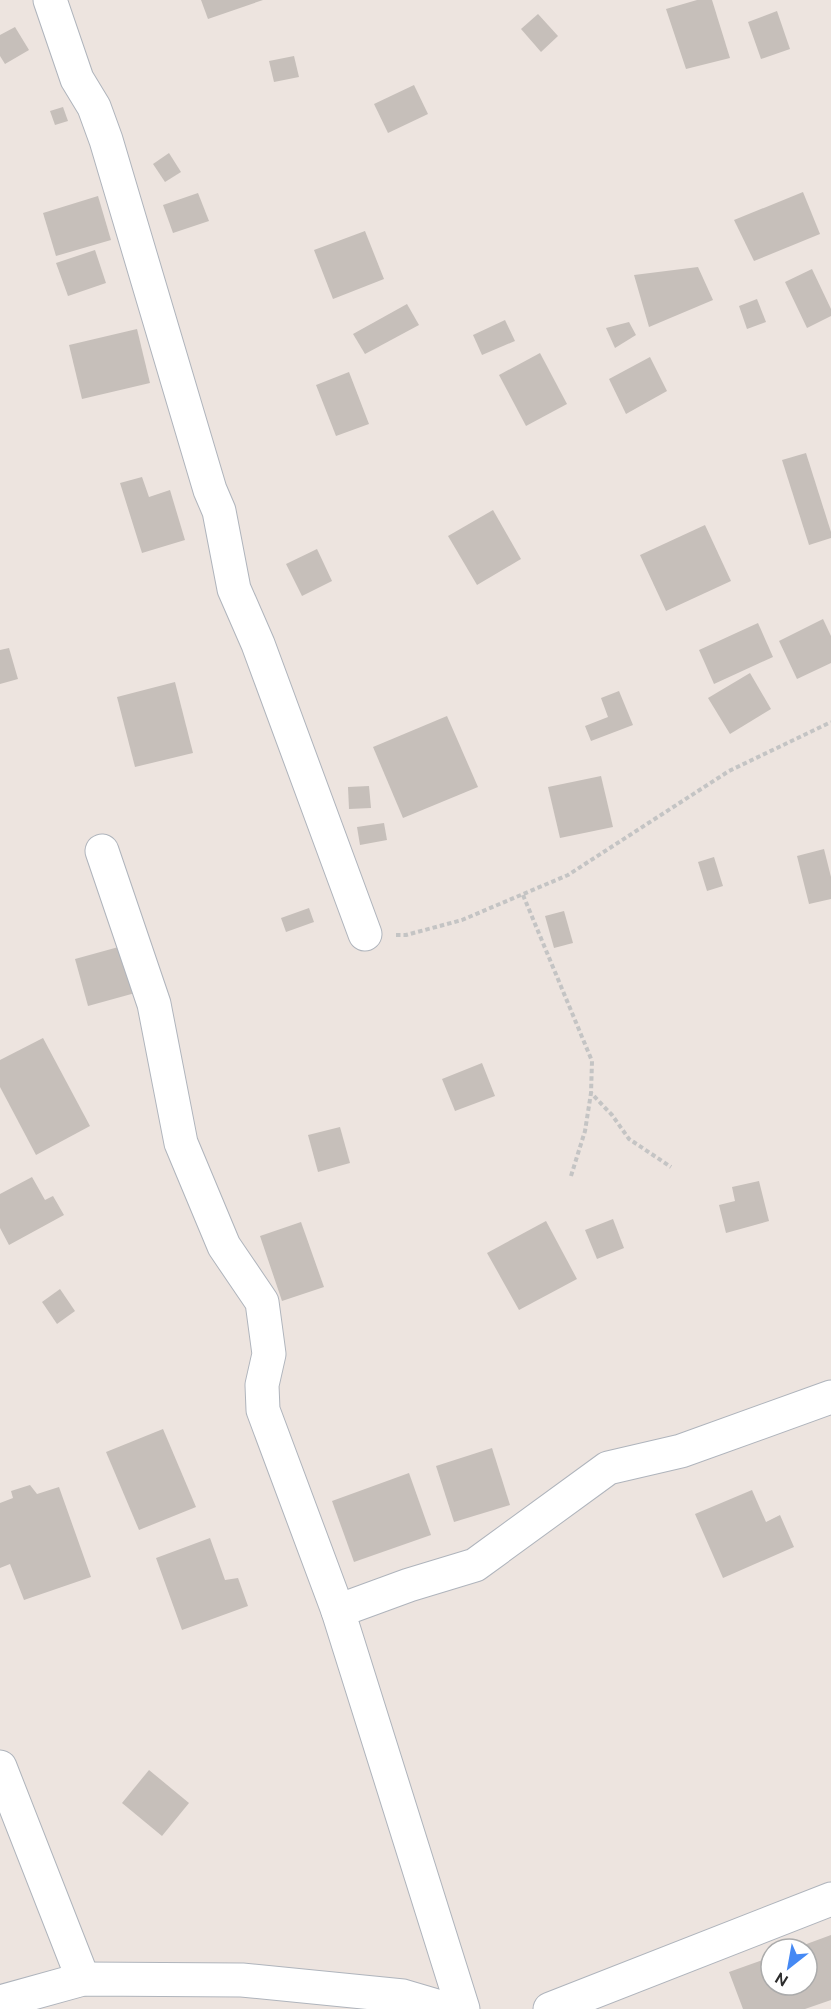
<svg xmlns="http://www.w3.org/2000/svg" width="831" height="2009" font-family="Ubuntu,sans-serif">
	<style>
		.building { fill: #c6bfba }
		.lines { fill: none; stroke-linecap: round; stroke-linejoin: round }
		.street-casing { stroke: #afb4bc; stroke-width: 35 }
		.path { stroke: #c4c4c4; stroke-width: 4; stroke-dasharray: 4.5 3; stroke-linecap: butt }
		.street { stroke: #fff; stroke-width: 33 }
	</style>
	<rect width="100%" height="100%" fill="#ede4df"/>
	<g class="building">
		<path d="M201 0H263L208 19Z"/>
		<path d="M697 0H712L730 58 686 69 666 9Z"/>
		<path d="M777 11 790 49 761 59 748 22Z"/>
		<path d="M538 14 558 36 541 52 521 29Z"/>
		<path d="M15 27 29 50 5 64 0 56V35Z"/>
		<path d="M294 56 299 77 274 82 269 61Z"/>
		<path d="M414 85 428 114 388 133 374 104Z"/>
		<path d="M63 107 68 121 55 125 50 111Z"/>
		<path d="M169 153 181 172 165 182 153 164Z"/>
		<path d="M803 192 820 234 754 261 734 220Z"/>
		<path d="M198 193 209 221 173 233 163 205Z"/>
		<path d="M98 196 111 240 56 256 43 213Z"/>
		<path d="M365 231 384 279 333 299 314 250Z"/>
		<path d="M95 250 106 283 68 296 56 263Z"/>
		<path d="M698 267 713 300 649 327 634 275Z"/>
		<path d="M812 269 831 309V316L807 328 785 282Z"/>
		<path d="M757 299 766 322 747 329 739 306Z"/>
		<path d="M407 304 419 325 365 354 353 334Z"/>
		<path d="M505 320 515 341 482 355 473 335Z"/>
		<path d="M629 322 636 335 615 348 606 328Z"/>
		<path d="M137 329 150 383 82 399 69 345Z"/>
		<path d="M540 353 567 404 526 426 499 375Z"/>
		<path d="M650 357 667 391 626 414 609 379Z"/>
		<path d="M349 372 369 424 336 436 316 385Z"/>
		<path d="M806 453 831 532V538L809 545 782 460Z"/>
		<path d="M142 477 149 497 170 490 185 540 142 553 120 483Z"/>
		<path d="M493 510 521 559 477 585 448 536Z"/>
		<path d="M705 525 731 581 666 611 640 555Z"/>
		<path d="M317 549 332 581 302 596 286 564Z"/>
		<path d="M823 619 831 636V663L797 679 779 641Z"/>
		<path d="M758 623 773 657 714 684 699 650Z"/>
		<path d="M9 648 18 679 0 684V650Z"/>
		<path d="M750 673 771 709 730 734 708 698Z"/>
		<path d="M175 682 193 753 135 767 117 697Z"/>
		<path d="M619 691 633 725 591 741 585 726 608 717 601 698Z"/>
		<path d="M447 716 478 787 403 818 373 747Z"/>
		<path d="M601 776 613 827 560 838 548 787Z"/>
		<path d="M369 786 371 808 349 809 348 787Z"/>
		<path d="M384 823 387 840 360 845 357 827Z"/>
		<path d="M824 849 831 877V899L809 904 797 856Z"/>
		<path d="M714 857 723 886 707 891 698 862Z"/>
		<path d="M309 908 314 922 286 932 281 918Z"/>
		<path d="M564 911 573 943 554 948 545 916Z"/>
		<path d="M133 943 146 990 88 1006 75 959Z"/>
		<path d="M43 1038 90 1126 36 1155 0 1087V1060Z"/>
		<path d="M482 1063 495 1096 455 1111 442 1079Z"/>
		<path d="M340 1127 350 1163 318 1172 308 1135Z"/>
		<path d="M32 1177 45 1200 53 1196 64 1215 9 1245 0 1228V1194Z"/>
		<path d="M759 1181 769 1221 726 1233 719 1205 735 1201 732 1187Z"/>
		<path d="M613 1219 624 1248 597 1259 585 1230Z"/>
		<path d="M546 1221 577 1279 519 1310 487 1253Z"/>
		<path d="M301 1222 324 1287 282 1301 260 1236Z"/>
		<path d="M60 1289 75 1311 57 1324 42 1302Z"/>
		<path d="M163 1429 196 1507 139 1530 106 1452Z"/>
		<path d="M492 1448 510 1505 454 1522 436 1466Z"/>
		<path d="M409 1473 431 1535 354 1562 332 1501Z"/>
		<path d="M30 1485 37 1494 59 1487 91 1577 24 1600 10 1564 0 1568V1503L13 1498 11 1491Z"/>
		<path d="M752 1490 766 1522 780 1515 794 1547 723 1578 695 1514Z"/>
		<path d="M210 1538 225 1580 238 1578 248 1606 182 1630 156 1558Z"/>
		<path d="M149 1770 189 1803 162 1836 122 1803Z"/>
		<path d="M831 1935V2000L805 2009H743L729 1972 771 1957V1985H807V1949H793Z"/>
	</g>
	<g class="lines">
		<g class="street-casing">
			<g id="street">
				<path d="M50 0 77 79 94 107 106 140 210 490 219 511 234 589 258 644 365 934"/>
				<path d="M102 851 154 1004 181 1143 224 1246 262 1302 269 1354 262 1385 263 1410 338 1611"/>
				<path d="M0 1767 83 1979"/>
				<path d="M0 2002 83 1979 242 1980 403 1996 447 2009"/>
				<path d="M463 2009 338 1611 409 1585 475 1565 608 1468 681 1451 831 1397"/>
				<path d="M550 2009 831 1899"/>
			</g>
		</g>
		<g class="path">
			<path d="M523 895 592 1061 591 1093"/>
			<path d="M396 935H406L462 920 568 875 729 771 831 722"/>
			<path d="M571 1176 585 1131 591 1093 612 1115 629 1139 671 1167"/>
		</g>
		<use href="#street" class="street"/>
	</g>
	<g transform="translate(789 1967) rotate(211)"><circle r="28" fill="#ffffff" stroke="#ababab" stroke-width="1.5"/>
	<path d="M0-4.5L10 22L0 15L-10 22Z" fill="#4589f4"/>
	<text y="-9" font-size="16" font-weight="bold" text-anchor="middle" fill="#2c2c2c">N</text>
	</g>
</svg>
